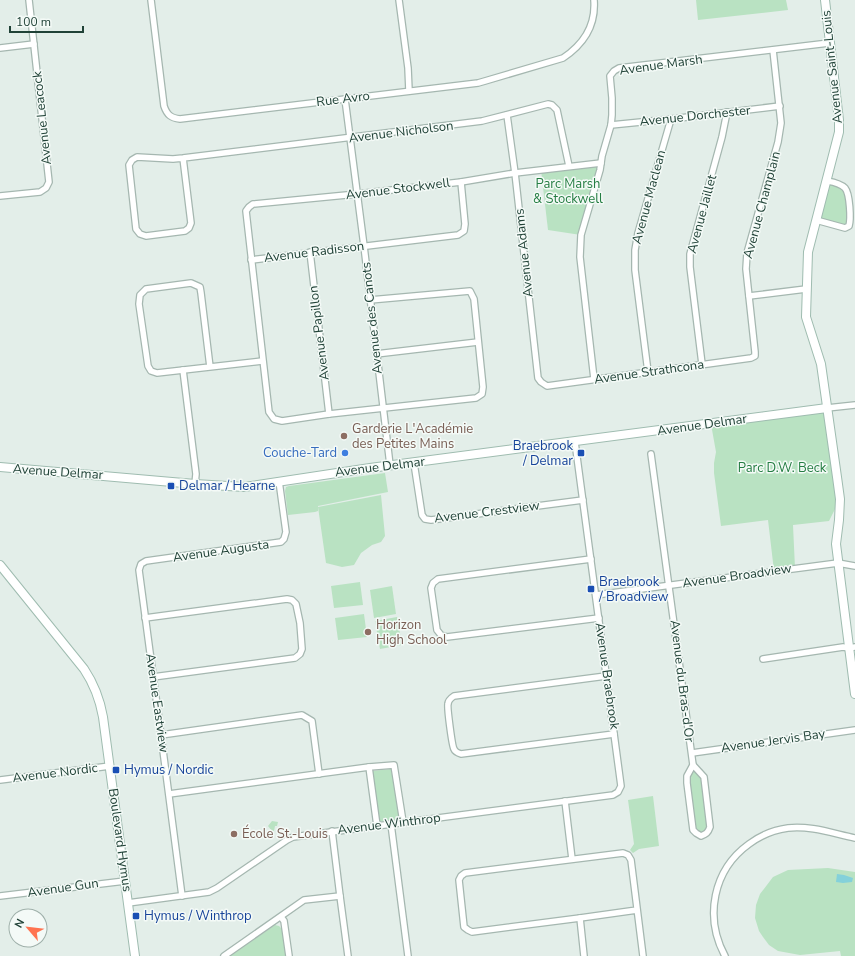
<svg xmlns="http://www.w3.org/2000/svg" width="855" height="956" font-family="'Nunito Sans',sans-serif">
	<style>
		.green { fill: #b9e2c2 }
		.water { fill: #84d1da }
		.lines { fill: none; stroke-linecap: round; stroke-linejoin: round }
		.street-casing { stroke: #a5b7b0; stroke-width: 8 }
		.secondary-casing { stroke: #9fbcb0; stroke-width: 10 }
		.street { stroke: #fff; stroke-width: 5.5 }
		.secondary { stroke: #fff; stroke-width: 8 }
		.education-dot { fill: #8d6e63; stroke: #f4faf7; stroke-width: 1.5 }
		.shop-dot { fill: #3f7fe0; stroke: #f4faf7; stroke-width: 1.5 }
		.transit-dot { fill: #1a4fb4; stroke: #f4faf7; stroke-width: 1.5 }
		.labels { text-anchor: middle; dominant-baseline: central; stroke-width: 3; stroke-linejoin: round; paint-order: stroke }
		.street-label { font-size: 13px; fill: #204237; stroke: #f4faf7 }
		.park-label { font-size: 13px; fill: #257e43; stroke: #f4faf7 }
		.education-label { font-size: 13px; fill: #785e54; stroke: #f4faf7; text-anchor: start }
		.transit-label { font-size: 13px; fill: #164399; stroke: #f4faf7; text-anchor: start }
		.shop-label { font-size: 13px; fill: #366cbe; stroke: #f4faf7; text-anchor: end }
	</style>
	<rect width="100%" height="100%" fill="#e3eee9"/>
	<g class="green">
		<path d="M696 0H786L788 10 698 20Z"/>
		<path d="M601 163 581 235 548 230 541 170Z"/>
		<path d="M827 181 846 189 849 226 816 220Z"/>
		<path d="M827 408 840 499 829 521 793 525 795 568 774 571 768 520 721 526 714 473V463L716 452 711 424Z"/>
		<path d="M385 473 388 492 318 506V511L315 512 288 515 285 491 286 487 289 486Z"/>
		<path d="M381 495 385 536 381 542 372 545 361 553 354 565 342 567 326 563 318 507Z"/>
		<path d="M360 582 363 605 334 608 331 586Z"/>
		<path d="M392 586 396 614 374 618 370 590Z"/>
		<path d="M364 614 367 637 338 640 335 618Z"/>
		<path d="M397 617 402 645 380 649 375 621Z"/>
		<path d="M693 765 701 773 710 827 701 836 693 830 689 772Z"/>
		<path d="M391 769 400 819 378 822 372 771Z"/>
		<path d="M653 796 659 846 639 849 633 853 630 850 634 844 628 800Z"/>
		<path d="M272 821 278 822 277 826H275L274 831H272L268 826Z"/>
		<path d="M828 868 855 872V956H841L840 951 800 955 778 951 769 945 763 937 759 931 755 918 756 905 760 894 773 877 788 870Z"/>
		<path d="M275 925 279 926 283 930 286 956H230Z"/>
	</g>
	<path class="water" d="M837 874 844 875 853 878 852 882 843 883 836 882Z"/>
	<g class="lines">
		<g class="street-casing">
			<g id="street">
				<path d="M151 0 164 106C167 115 171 118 180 119L478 83 485 81 563 58C584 44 596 26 594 0"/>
				<path d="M399 0 408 68 409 91"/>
				<path d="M0 48 34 44"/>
				<path d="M345 99 364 246 390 465"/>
				<path d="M507 115 515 173 538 378 541 382 547 386 751 358 755 356V352L746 269 747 253 778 142 781 123 773 50"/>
				<path d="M611 125 671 119 780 106"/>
				<path d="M183 158 191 223 189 228 185 231 146 236 140 234 136 229 129 165 132 160 137 157 173 159 183 158 482 121 548 104 552 105 557 110 569 166"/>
				<path d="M0 196 40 192 46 188 49 182 29 0"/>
				<path d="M816 220 845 228 849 226C851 219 850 194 845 188 840 183 833 182 827 181"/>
				<path d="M310 252 329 414"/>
				<path d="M251 260 458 235 464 231 465 224 461 182"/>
				<path d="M749 296 806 289"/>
				<path d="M370 300 470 291 474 299 483 387 482 394 476 398 329 414 282 421 274 419 269 412 246 211 249 207 253 204 357 194 461 182 515 173 601 163"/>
				<path d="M376 354 478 342"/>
				<path d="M702 364 690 267V254L722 137 727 112"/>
				<path d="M210 367 201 293 200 287 191 283 146 289 140 295 139 304 148 366 151 371 157 373 262 361"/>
				<path d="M183 370 196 474 195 484"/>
				<path d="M648 372 635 270V250L638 233 671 119"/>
				<path d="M594 379 580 257 581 235 600 170 602 156 611 125 612 115V98L610 76 614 71 619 68 829 43"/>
				<path d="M827 408 855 405"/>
				<path d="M651 454 693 765"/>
				<path d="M414 463 422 515 425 519 431 520 583 500"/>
				<path d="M591 559 438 579 433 583 431 588 437 630 441 635 447 637 599 618"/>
				<path d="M596 595 838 563 855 566"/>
				<path d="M145 618 287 599 292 600 296 604 300 623 302 649 300 654 295 658 153 677"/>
				<path d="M763 659 843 647 849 648 855 647"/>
				<path d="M606 676 454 696C451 698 448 701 448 704 447 707 452 746 454 749 455 752 458 753 461 754L614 734"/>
				<path d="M161 735 302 715 312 721 319 774"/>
				<path d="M692 753 855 730"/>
				<path d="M693 765 704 777 710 827C708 833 706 834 701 836L696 833 693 830 687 783V776Z"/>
				<path d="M369 767 377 826"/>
				<path d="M0 780 110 766"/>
				<path d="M169 794 369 767 394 765 403 822"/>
				<path d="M565 801 572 859"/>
				<path d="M391 824 408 956"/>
				<path d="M332 831 340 896 348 956"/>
				<path d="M0 896 125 881"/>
				<path d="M182 896 161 735 139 570 141 564 146 561 281 542 284 539 286 532 279 481"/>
				<path d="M128 903 209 892 217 888 287 840 293 837 613 795 618 792 621 786 575 442"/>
				<path d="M637 910 580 918 472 932 468 930 464 927 459 880 461 876 465 873 623 853 628 855 631 860 643 956"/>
				<path d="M281 917 284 921 289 956"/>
				<path d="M580 918 584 956"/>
				<path d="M224 956 304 900 340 896"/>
				<path d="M725 956C704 917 713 870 749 844 761 835 773 830 788 828 809 825 835 834 855 838"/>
			</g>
		</g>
		<g class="secondary-casing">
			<g id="secondary">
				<path d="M825 0 839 120V132L808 252 806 317 821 364 837 477 840 499 839 520 836 544 855 694"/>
				<path d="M0 467 195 484 244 487 370 468 827 408"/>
				<path d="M0 565 84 669C94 684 100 700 103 717L135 956"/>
			</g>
		</g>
		<use href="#street" class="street"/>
		<use href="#secondary" class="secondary"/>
	</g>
	<g class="education-dot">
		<circle cx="344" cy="436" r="4"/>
		<circle cx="368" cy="632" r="4"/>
		<circle cx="234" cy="834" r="4"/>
	</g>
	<circle class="shop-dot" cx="345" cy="453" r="4"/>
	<g class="transit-dot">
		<rect x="577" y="449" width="8" height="8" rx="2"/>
		<rect x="167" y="482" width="8" height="8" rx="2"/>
		<rect x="587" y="585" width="8" height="8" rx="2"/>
		<rect x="112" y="766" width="8" height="8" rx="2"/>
		<rect x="132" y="912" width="8" height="8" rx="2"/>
	</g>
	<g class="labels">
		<g class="street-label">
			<text transform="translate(661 65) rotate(-8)">Avenue Marsh</text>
			<text transform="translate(832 67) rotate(-96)">Avenue Saint-Louis</text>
			<text transform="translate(343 99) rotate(-7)">Rue Avro</text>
			<text transform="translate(695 116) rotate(-6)">Avenue Dorchester</text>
			<text transform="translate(42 118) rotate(-96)">Avenue Leacock</text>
			<text transform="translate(401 132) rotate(-7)">Avenue Nicholson</text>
			<text transform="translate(398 189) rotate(-7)">Avenue Stockwell</text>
			<text transform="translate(649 197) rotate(-75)">Avenue Maclean</text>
			<text transform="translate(762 205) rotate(-75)">Avenue Champlain</text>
			<text transform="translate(702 214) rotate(-75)">Avenue Jaillet</text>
			<text transform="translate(314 252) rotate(-7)">Avenue Radisson</text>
			<text transform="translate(524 253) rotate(-96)">Avenue Adams</text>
			<text transform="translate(372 318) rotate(-96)">Avenue des Canots</text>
			<text transform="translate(319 333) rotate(-97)">Avenue Papillon</text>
			<text transform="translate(649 372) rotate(-8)">Avenue Strathcona</text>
			<text transform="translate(702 425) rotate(-8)">Avenue Delmar</text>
			<text transform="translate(380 467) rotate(-7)">Avenue Delmar</text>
			<text transform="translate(58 472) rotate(4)">Avenue Delmar</text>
			<text transform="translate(487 512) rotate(-7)">Avenue Crestview</text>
			<text transform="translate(221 551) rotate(-8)">Avenue Augusta</text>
			<text transform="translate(737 576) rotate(-8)">Avenue Broadview</text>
			<text transform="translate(607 676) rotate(82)">Avenue Braebrook</text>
			<text transform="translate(682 681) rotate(83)">Avenue du Bras-d'Or</text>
			<text transform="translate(157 703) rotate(82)">Avenue Eastview</text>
			<text transform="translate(773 741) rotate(-8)">Avenue Jervis Bay</text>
			<text transform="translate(55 773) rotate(-7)">Avenue Nordic</text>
			<text transform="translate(389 824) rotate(-7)">Avenue Winthrop</text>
			<text transform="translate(120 840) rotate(82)">Boulevard Hymus</text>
			<text transform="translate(63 888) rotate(-8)">Avenue Gun</text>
		</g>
		<g class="park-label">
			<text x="568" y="184">Parc Marsh<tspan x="568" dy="15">&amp; Stockwell</tspan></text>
			<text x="782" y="468">Parc D.W. Beck</text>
		</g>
		<g class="education-label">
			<text x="352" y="429">Garderie L'Académie<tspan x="352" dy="15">des Petites Mains</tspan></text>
			<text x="376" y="625">Horizon<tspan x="376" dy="15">High School</tspan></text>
			<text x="242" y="834">École St.-Louis</text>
		</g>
		<g class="transit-label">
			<text x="573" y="446" text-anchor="end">Braebrook<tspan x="573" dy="15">/ Delmar</tspan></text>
			<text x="179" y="486">Delmar / Hearne</text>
			<text x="599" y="582">Braebrook<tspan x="599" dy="15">/ Broadview</tspan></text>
			<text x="124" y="770">Hymus / Nordic</text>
			<text x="144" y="916">Hymus / Winthrop</text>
		</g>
		<g class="shop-label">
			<text x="337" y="453">Couche-Tard</text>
		</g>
	</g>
	<g transform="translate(28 928) rotate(298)"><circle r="19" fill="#f4faf7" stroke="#9fb0aa"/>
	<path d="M0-3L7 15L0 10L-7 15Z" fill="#ff7350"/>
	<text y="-6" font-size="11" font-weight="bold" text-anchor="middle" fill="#204237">N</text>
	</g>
	<path d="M10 26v6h73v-6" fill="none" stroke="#204237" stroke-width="2"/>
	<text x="16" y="26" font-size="12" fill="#204237" stroke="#f4faf7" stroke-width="3" paint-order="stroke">100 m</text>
</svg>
